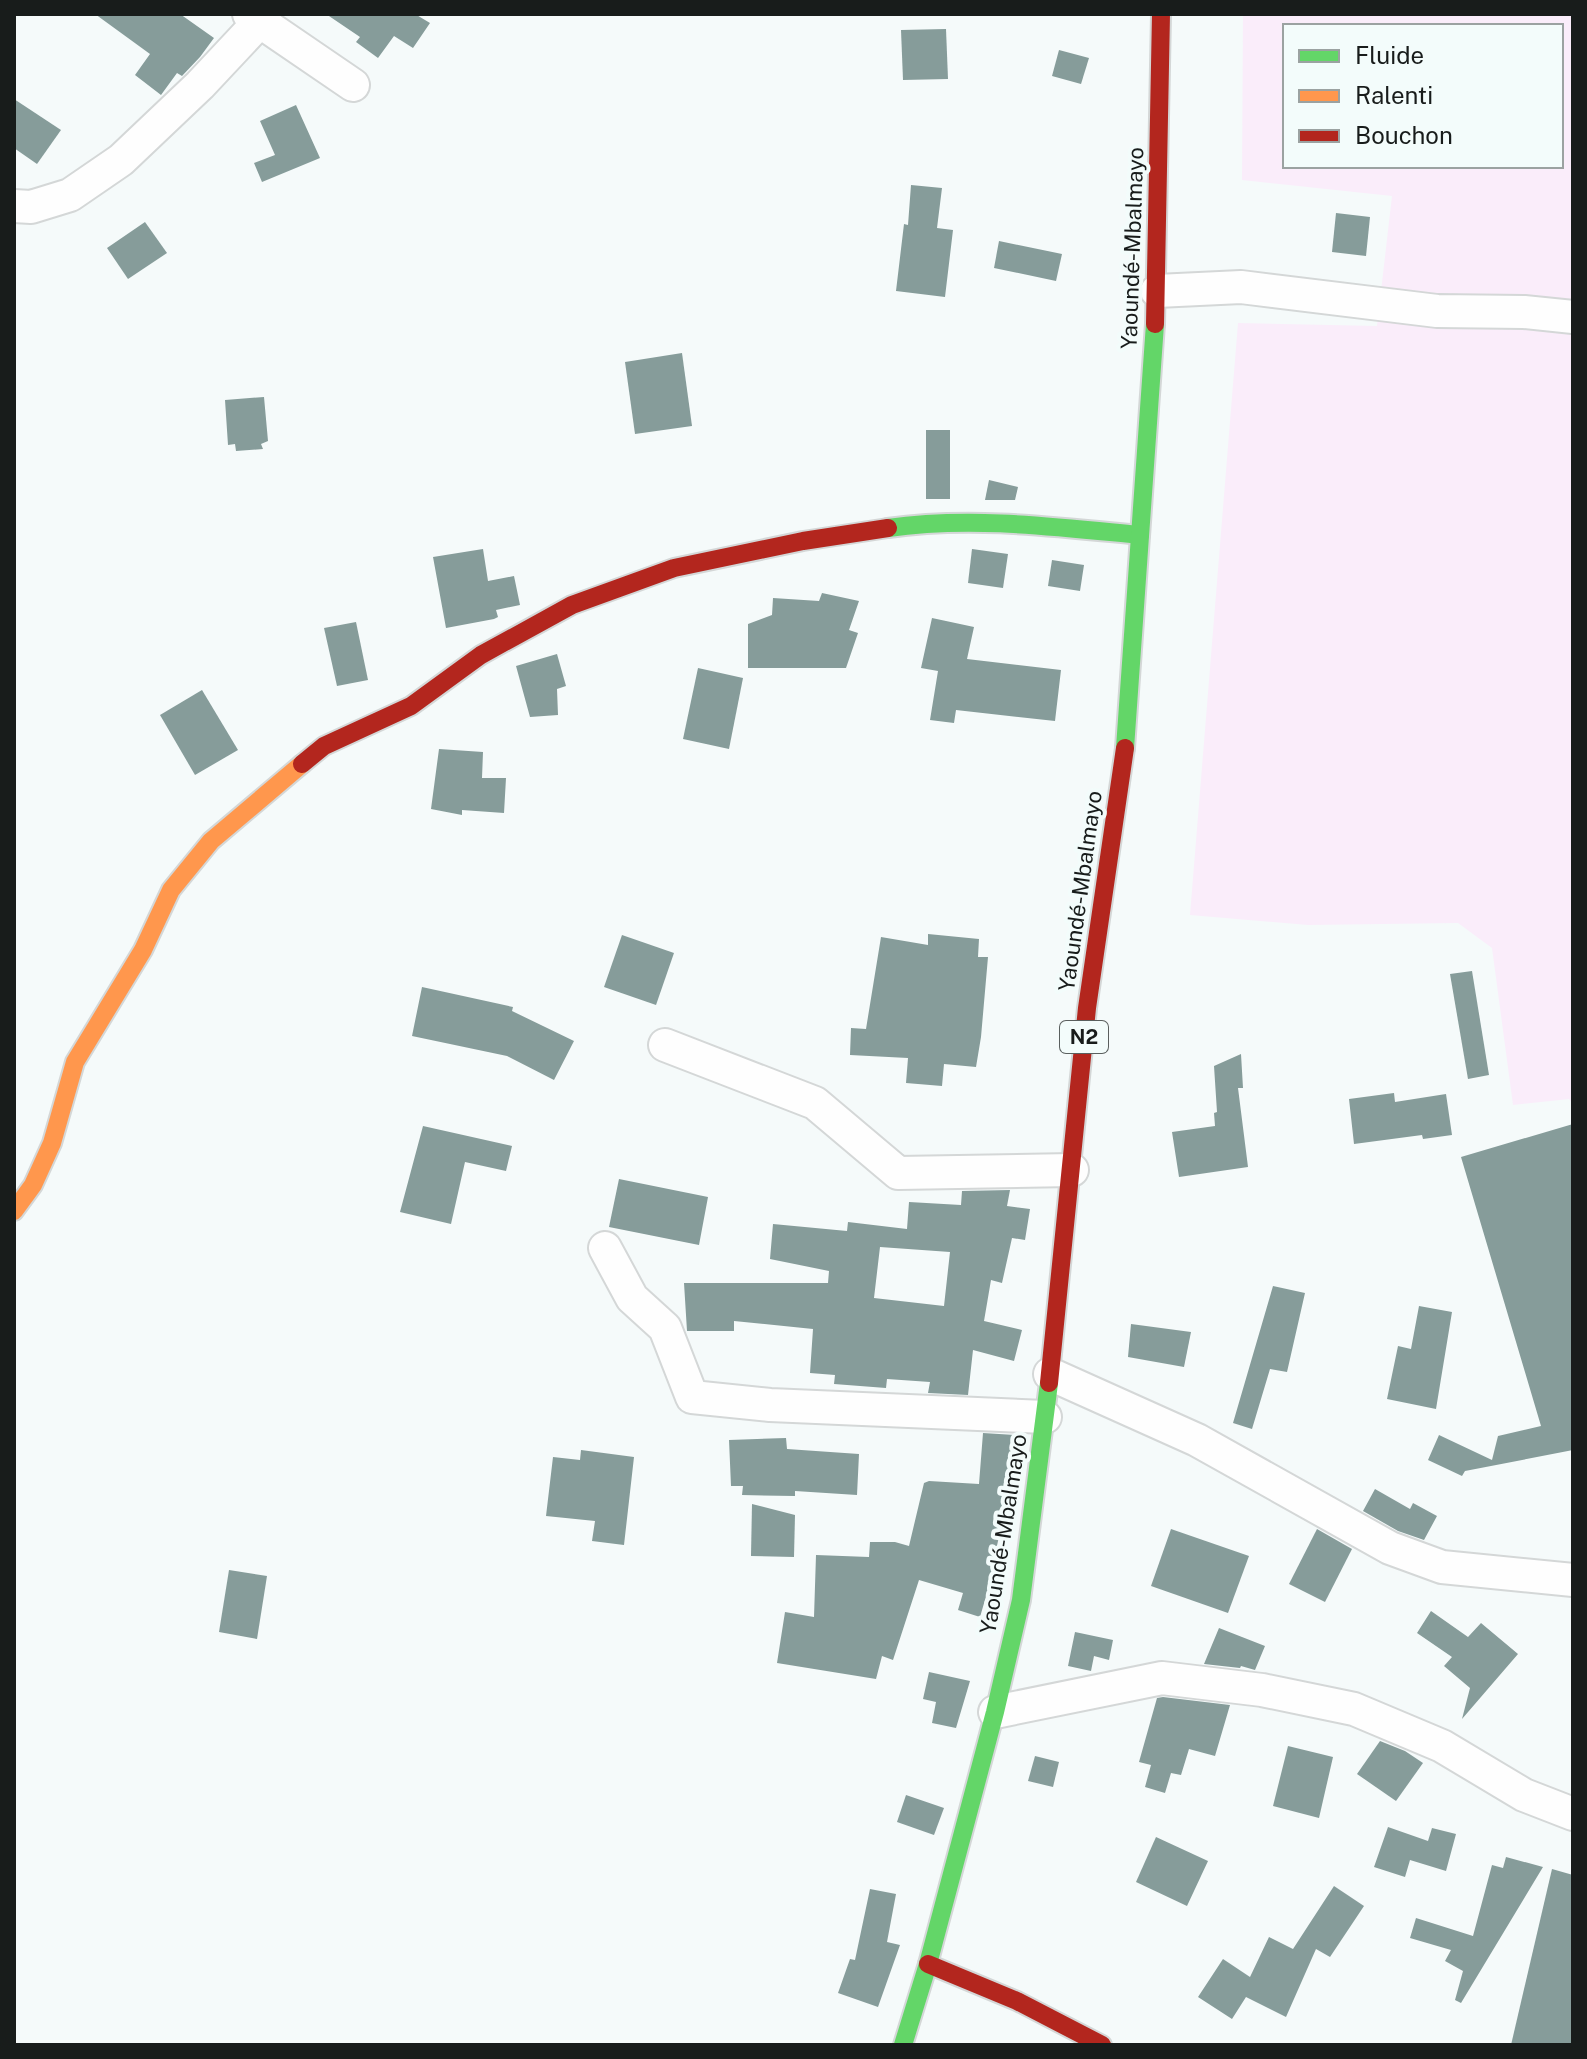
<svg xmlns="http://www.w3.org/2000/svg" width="1587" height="2059" font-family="'Public Sans',sans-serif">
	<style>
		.green { fill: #faedfa; fill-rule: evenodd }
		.building { fill: #869c9a; fill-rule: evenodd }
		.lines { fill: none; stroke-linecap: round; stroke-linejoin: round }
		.street-casing { stroke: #d4d7d7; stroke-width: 36 }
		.fast-casing { stroke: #d4d7d7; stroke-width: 22 }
		.slow-casing { stroke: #d4d7d7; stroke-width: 22 }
		.jam-casing { stroke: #d4d7d7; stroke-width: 22 }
		.street { stroke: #fefefe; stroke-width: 32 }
		.fast { stroke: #63d668; stroke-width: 18 }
		.slow { stroke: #ff974d; stroke-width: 18 }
		.jam { stroke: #b3261e; stroke-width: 18 }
		.labels { text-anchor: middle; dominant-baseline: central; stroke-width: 8; stroke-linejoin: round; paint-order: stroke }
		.shield { fill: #f3fcfb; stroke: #5a5f5e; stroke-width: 2 }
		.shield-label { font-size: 20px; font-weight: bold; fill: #181c1b }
		.street-label { font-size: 22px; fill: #181c1b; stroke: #f3fcfb }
	</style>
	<rect width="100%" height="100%" fill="#f5fafa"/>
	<path class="green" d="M1243 14H1573V1104L1569 1099 1513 1105 1492 948 1458 923 1308 925 1190 915 1238 323 1377 326 1392 196 1242 180ZM1285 26H1561V166H1285Z"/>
	<g class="building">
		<path d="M95 14H180L214 38 200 57 182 76 177 73 161 95 135 75 150 54Z"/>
		<path d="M326 14H415L430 23 413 48 394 36 378 58 356 42 360 37Z"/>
		<path d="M946 29 948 79 903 80 901 30Z"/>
		<path d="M1059 50 1089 58 1081 84 1052 76Z"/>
		<path d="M14 99 61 130 37 164 14 148Z"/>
		<path d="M296 105 320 158 262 182 254 163 275 155 260 121Z"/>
		<path d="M911 185 942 188 937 228 953 230 945 297 896 291 904 224 908 225Z"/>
		<path d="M1336 213 1370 217 1366 256 1332 252Z"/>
		<path d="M145 222 167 253 128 279 107 248Z"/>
		<path d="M999 241 1062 254 1056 281 994 268Z"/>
		<path d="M682 353 692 426 635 434 625 362Z"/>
		<path d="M264 397 268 441 261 444 263 449 236 451 235 444 228 445 225 400Z"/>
		<rect x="926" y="430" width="24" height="69"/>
		<path d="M989 480 1018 487 1015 500H985Z"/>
		<path d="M483 549 488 581 514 576 520 605 496 610 498 617 494 619 446 628 433 557Z"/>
		<path d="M972 549 1008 554 1003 588 968 583Z"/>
		<path d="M1052 560 1084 565 1080 591 1048 586Z"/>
		<path d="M822 593 859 601 849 630 858 633 846 668H748V624L772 615 773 598 819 601Z"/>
		<path d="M932 618 974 627 967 659 1061 670 1055 721 956 710 954 723 930 720 938 671 921 668Z"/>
		<path d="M356 622 368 680 337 686 324 628Z"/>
		<path d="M557 654 566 686 557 689 558 715 530 717 516 666Z"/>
		<path d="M698 668 743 678 729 749 683 739Z"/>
		<path d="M202 690 238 750 195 775 160 715Z"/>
		<path d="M439 749 483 752 482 778H506L504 813 462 810V815L431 809Z"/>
		<path d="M928 934 979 939 978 957H988L981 1037 976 1067 944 1064 942 1086 906 1083 908 1058 850 1055 851 1028 866 1029 881 937 928 945Z"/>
		<path d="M622 935 674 953 656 1005 604 987Z"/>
		<path d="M1472 971 1489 1075 1468 1079 1450 974Z"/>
		<path d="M422 987 513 1007 512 1011 574 1041 554 1080 507 1056 412 1036Z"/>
		<path d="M1241 1054 1243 1088H1238L1248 1167 1179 1177 1172 1132 1215 1126 1214 1113 1217 1112 1214 1066Z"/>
		<path d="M1394 1093 1395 1102 1446 1094 1452 1135 1423 1139 1422 1135 1354 1144 1349 1099Z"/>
		<path d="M1573 1124V1450L1465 1471 1462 1476 1428 1460 1439 1435 1492 1460 1498 1436 1541 1426 1461 1157Z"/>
		<path d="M423 1126 512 1146 506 1171 465 1162 451 1224 400 1212Z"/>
		<path d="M619 1179 708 1197 699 1245 609 1227Z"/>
		<path d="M1010 1190 1007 1206 1030 1209 1025 1240 1012 1238 1002 1283 991 1280 984 1321 1022 1330 1014 1361 973 1350 968 1395 928 1393 930 1382 887 1379 886 1388 834 1384 835 1375 810 1373 813 1329 734 1321V1331H687L684 1283H828L829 1271 770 1259 773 1224 847 1231 848 1222 907 1229 909 1202 961 1205 962 1191ZM880 1247 950 1252 944 1306 874 1298Z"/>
		<path d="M1273 1286 1305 1293 1287 1372 1270 1369 1252 1429 1233 1423Z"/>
		<path d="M1419 1306 1452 1312 1436 1409 1387 1399 1398 1346 1411 1349Z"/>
		<path d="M1131 1324 1191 1332 1184 1367 1128 1357Z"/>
		<path d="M983 1433 1015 1435 1011 1483 992 1568 994 1569 980 1617 958 1610 963 1593 919 1580 893 1660 882 1656 876 1679 777 1663 785 1612 814 1617 816 1555 869 1557 870 1542H895L909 1546 924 1483 929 1481 979 1484Z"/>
		<path d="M786 1438 787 1449 859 1454 857 1495 795 1491V1496L742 1495 743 1486H731L729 1440Z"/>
		<path d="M581 1450 634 1457 624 1545 592 1541 595 1521 546 1516 553 1457 580 1460Z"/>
		<path d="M1375 1489 1410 1509 1413 1503 1437 1516 1424 1540 1398 1531 1363 1511Z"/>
		<path d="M752 1504 795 1515 794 1557 751 1556Z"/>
		<path d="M1171 1529 1249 1556 1228 1613 1151 1586Z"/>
		<path d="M1317 1529 1352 1549 1325 1602 1289 1584Z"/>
		<path d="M229 1570 267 1576 257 1639 219 1632Z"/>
		<path d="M1431 1611 1468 1637 1481 1623 1518 1654 1462 1719 1470 1688 1444 1666 1452 1657 1417 1633Z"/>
		<path d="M1219 1628 1265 1646 1255 1670 1241 1666 1240 1668 1204 1664Z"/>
		<path d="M1075 1632 1113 1640 1109 1660 1094 1656 1091 1671 1068 1666Z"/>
		<path d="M929 1672 970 1681 956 1728 932 1723 936 1702 923 1699Z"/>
		<path d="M1163 1697 1230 1705 1215 1756 1189 1749 1181 1775 1171 1773 1165 1793 1145 1787 1151 1765 1139 1762 1157 1698Z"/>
		<path d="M1380 1741 1405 1751 1423 1763 1396 1801 1357 1774Z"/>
		<path d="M1288 1746 1333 1757 1319 1818 1273 1806Z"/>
		<path d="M1035 1756 1059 1762 1053 1787 1028 1781Z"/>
		<path d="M906 1795 944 1808 934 1835 897 1822Z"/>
		<path d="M1388 1827 1428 1841 1432 1828 1456 1834 1446 1871 1410 1860 1405 1877 1374 1867Z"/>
		<path d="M1156 1837 1208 1861 1187 1906 1136 1882Z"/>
		<path d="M1506 1857 1543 1867 1461 2003 1455 2000 1463 1971 1445 1961 1451 1950 1410 1938 1416 1918 1473 1936 1492 1865 1503 1868Z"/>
		<path d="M1552 1869 1573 1875V2045H1511Z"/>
		<path d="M1334 1886 1364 1906 1330 1957 1316 1949 1286 2017 1246 1997 1232 2019 1198 1997 1223 1959 1250 1977 1269 1937 1293 1949Z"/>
		<path d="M870 1889 896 1894 887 1942 900 1945 878 2007 838 1993 850 1959 855 1960Z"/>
	</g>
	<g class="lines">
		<g class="street-casing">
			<g id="street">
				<path d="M249 14 353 85"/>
				<path d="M14 206 31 207 70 195 121 160 200 85 260 21"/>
				<path d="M1157 291 1241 287 1437 311 1524 312 1573 317"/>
				<path d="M665 1045 815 1103 898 1173 1072 1170"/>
				<path d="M605 1248 632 1298 665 1328 692 1397 770 1405 1045 1417"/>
				<path d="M1050 1374 1197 1440 1390 1548 1442 1567 1573 1580"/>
				<path d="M995 1712 1162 1678 1262 1690 1354 1709 1442 1746 1524 1795 1573 1814"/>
			</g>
		</g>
		<g class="fast-casing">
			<g id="fast">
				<path d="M888 528C971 516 1057 527 1140 535"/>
				<path d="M1125 748 1155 324"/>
				<path d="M903 2045 928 1964 995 1712 1021 1600 1049 1383"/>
			</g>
		</g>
		<g class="slow-casing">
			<path id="slow" d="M14 1211 33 1185 52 1143 75 1062 143 950 171 890 211 841 302 764"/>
		</g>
		<g class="jam-casing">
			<g id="jam">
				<path d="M1155 324 1161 14"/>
				<path d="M302 764 324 746 411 706 481 655 572 605 674 568 803 541 888 528"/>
				<path d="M1049 1383 1087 1008 1125 748"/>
				<path d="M928 1964 1017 2001 1102 2045"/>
			</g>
		</g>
		<use href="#street" class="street"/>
		<use href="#fast" class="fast"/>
		<use href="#slow" class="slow"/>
		<use href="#jam" class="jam"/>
	</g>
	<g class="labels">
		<rect class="shield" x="1060" y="1021" width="48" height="32" rx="6"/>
		<g class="shield-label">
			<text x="1084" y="1037">N2</text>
		</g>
		<g class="street-label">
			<text transform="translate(1132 248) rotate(-88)">Yaoundé-Mbalmayo</text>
			<text transform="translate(1080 891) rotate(-82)">Yaoundé-Mbalmayo</text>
			<text transform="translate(1003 1534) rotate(-81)">Yaoundé-Mbalmayo</text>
		</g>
	</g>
	<rect width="1587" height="2059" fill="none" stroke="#181c1b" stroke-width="32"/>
	<rect x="1283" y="24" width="280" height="144" fill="#f3fcfb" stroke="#9ba2a1" stroke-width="2"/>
	<rect x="1299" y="50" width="40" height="12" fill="#63d668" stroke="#9ba2a1" stroke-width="2"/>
	<text x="1355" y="64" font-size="24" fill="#181c1b">Fluide</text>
	<rect x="1299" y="90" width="40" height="12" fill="#ff974d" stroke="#9ba2a1" stroke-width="2"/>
	<text x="1355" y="104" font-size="24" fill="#181c1b">Ralenti</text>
	<rect x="1299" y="130" width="40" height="12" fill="#b3261e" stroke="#9ba2a1" stroke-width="2"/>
	<text x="1355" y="144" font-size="24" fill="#181c1b">Bouchon</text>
</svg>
